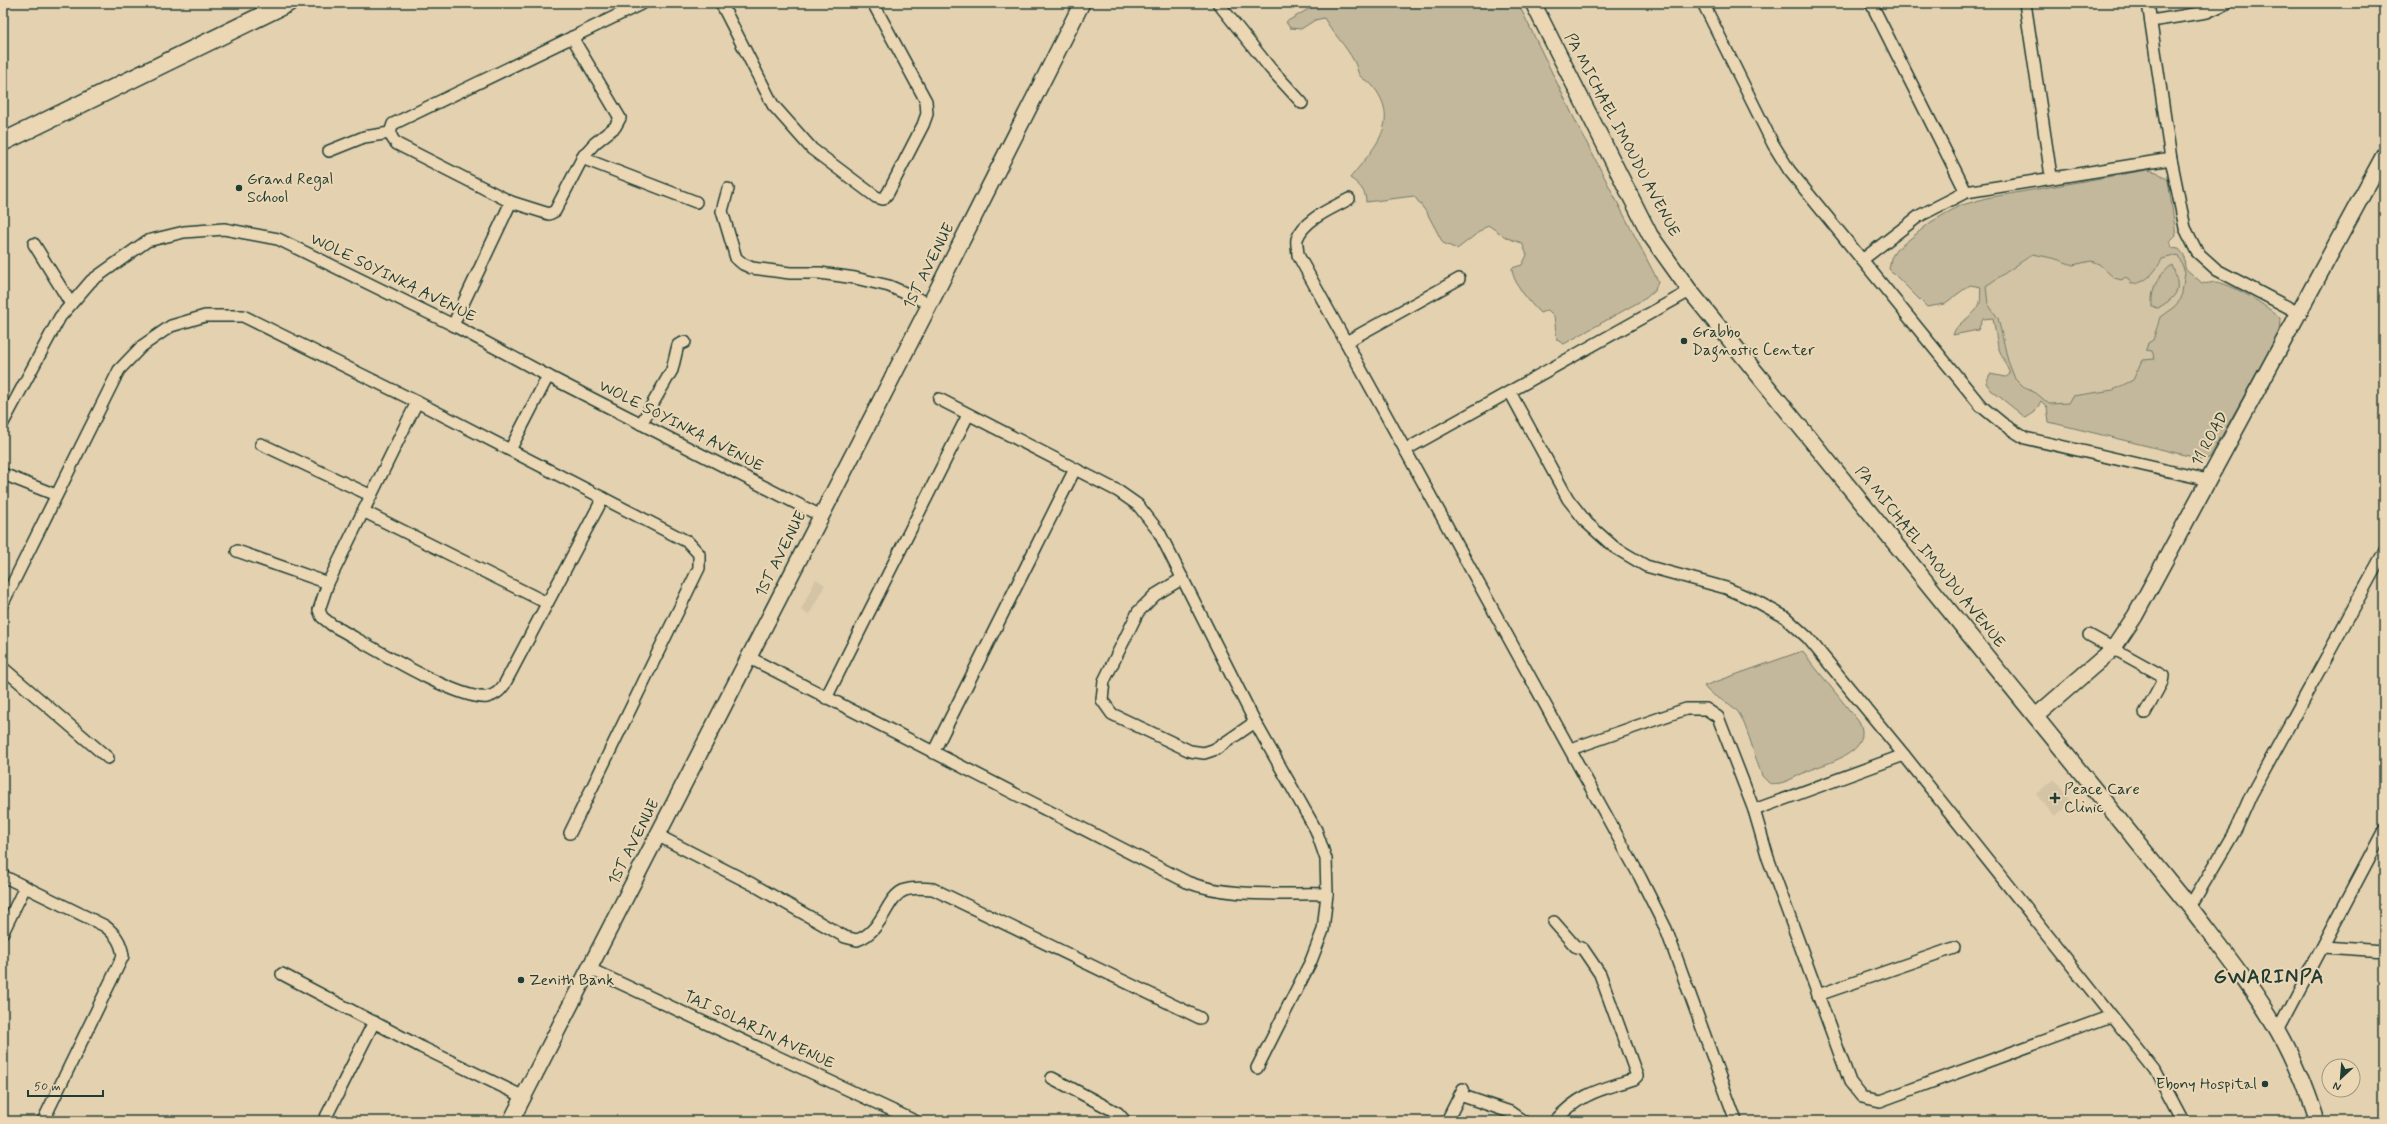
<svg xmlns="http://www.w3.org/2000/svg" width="2387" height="1124" font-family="Mynerve,sans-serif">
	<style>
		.built { fill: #d3c4a5 }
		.green { fill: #c3b89c; stroke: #717a68; fill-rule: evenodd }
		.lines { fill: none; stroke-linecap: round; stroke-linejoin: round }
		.street-casing { stroke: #1f3d34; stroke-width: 14 }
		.secondary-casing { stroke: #1f3d34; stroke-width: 18 }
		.primary-casing { stroke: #1f3d34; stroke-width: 20 }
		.street { stroke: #ecd7b5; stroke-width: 11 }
		.secondary { stroke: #ecd7b5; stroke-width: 15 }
		.primary { stroke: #ecd7b5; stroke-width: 17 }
		.poi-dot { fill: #1f3d34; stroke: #ecd7b5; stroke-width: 1.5 }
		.labels { text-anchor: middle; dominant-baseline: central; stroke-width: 4; stroke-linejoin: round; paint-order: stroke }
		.street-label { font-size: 16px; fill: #1f3d34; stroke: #ecd7b5 }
		.poi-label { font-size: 16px; fill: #1f3d34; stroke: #ecd7b5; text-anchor: start }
		.district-label { font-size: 20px; font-weight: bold; letter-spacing: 1px; fill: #1f3d34; stroke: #ecd7b5 }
	</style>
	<rect width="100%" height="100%" fill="#e4d1b0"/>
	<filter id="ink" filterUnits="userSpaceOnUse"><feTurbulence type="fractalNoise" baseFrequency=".025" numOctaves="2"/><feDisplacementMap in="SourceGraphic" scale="8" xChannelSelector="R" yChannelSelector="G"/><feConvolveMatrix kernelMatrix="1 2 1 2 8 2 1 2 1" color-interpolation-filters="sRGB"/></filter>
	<g filter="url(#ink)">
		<g class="built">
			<path d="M2033 254 2056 259 2073 265 2091 261 2099 264 2114 278 2125 277 2129 279 2158 267 2162 258 2178 255 2185 272 2181 299 2174 307 2160 317 2156 325 2152 351 2155 359 2142 360 2133 380 2113 390 2074 396 2069 403 2049 404 2036 393 2023 387 2015 379 2008 361 1998 318 1988 304 1986 286Z"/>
			<path d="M816 579 825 585 809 615 801 610Z"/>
			<path d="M2054 779 2074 803 2054 816 2036 794Z"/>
		</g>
		<g class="green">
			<path d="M1319 3H1518L1578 126 1658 281 1655 290 1646 298 1564 344 1557 340 1554 316 1548 310 1540 313C1530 303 1512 282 1512 268L1522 265 1527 255 1522 243 1507 238 1488 225 1457 249 1443 243 1427 213 1414 196 1366 202C1366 191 1359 184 1350 178 1373 149 1403 122 1372 85 1369 81 1363 80 1360 76 1357 72 1357 66 1354 61 1346 46 1333 33 1324 18L1315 20 1301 29 1290 28 1286 22Z"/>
			<path d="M2147 170 2157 172 2168 180 2176 235 2170 241 2172 248 2179 249 2184 255 2185 268 2202 283C2207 284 2210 283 2214 282 2230 282 2269 307 2280 318L2279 333 2210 457 2205 460 2049 422 2047 407 2041 401 2035 412 2026 418 1991 390 1986 383 1990 374 2006 377 2010 374 1998 347 1993 318 1983 319 1978 330 1953 335C1957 320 1975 318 1980 303 1981 299 1980 292 1981 287L1970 285 1944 304 1927 307 1889 269 1891 258 1896 250 1931 222 1959 206 1986 198ZM2033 254 2056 259 2073 265 2091 261 2099 264 2114 278 2122 280 2125 277 2129 279 2131 284C2146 284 2156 271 2162 259L2178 255 2185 272 2181 299 2174 307 2160 317 2153 340 2148 343 2146 350 2152 351 2155 359 2142 360 2133 380 2113 390 2073 396 2069 403 2049 404 2036 393 2023 387 2015 379 2008 361 1998 318 1988 304 1986 286Z"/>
			<path d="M2172 265C2181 289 2180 295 2158 308L2152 307C2151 287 2157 277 2172 265Z"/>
			<path d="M1802 651 1859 722C1874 751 1831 762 1812 769 1799 774 1782 787 1769 783L1762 776C1756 761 1746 722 1738 712 1729 700 1711 698 1704 686Z"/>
		</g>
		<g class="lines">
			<g class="street-casing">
				<g id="street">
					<path d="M721 3 773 105 812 149 876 197 883 199 888 193 923 125 927 114 926 101 873 3"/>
					<path d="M1218 3 1270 68 1302 103"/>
					<path d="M1703 3 1773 144 1789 170 1981 406 2003 424 2025 438 2208 480"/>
					<path d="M1871 3 1966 192"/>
					<path d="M2025 3 2051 176"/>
					<path d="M2148 3 2171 159 2185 228 2197 252 2217 270 2299 313"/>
					<path d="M2151 21 2207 12 2227 3"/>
					<path d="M572 37 620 118 615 127 595 143 584 155 555 211 549 214 511 202 397 144C390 137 389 133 393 124L643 3"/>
					<path d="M329 151 364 137 390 133"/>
					<path d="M582 158 696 202"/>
					<path d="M728 189 722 211 736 258 743 264 752 268 790 273H820L855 278 889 286 930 304"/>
					<path d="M1349 199C1333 208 1304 219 1297 239 1296 243 1298 250 1298 255L1640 877 1666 929 1736 1121"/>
					<path d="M34 244 71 304"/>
					<path d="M1862 260 1919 216 1966 192 2171 159"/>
					<path d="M453 325 511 202"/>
					<path d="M1346 342 1459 279"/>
					<path d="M1510 392 1568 499 1587 523 1614 547 1646 566 1726 588 1756 601 1785 617 1808 638 1904 755 2155 1070 2182 1121"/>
					<path d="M939 399 1118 491 1138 505 1159 532 1255 722 1316 830 1326 859 1327 894 1323 930 1311 961 1257 1068"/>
					<path d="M417 402 328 583 319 610 322 617 332 625C362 641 457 701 487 697 495 695 499 692 504 685L603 498"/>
					<path d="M3 423 60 317 91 281 147 241 184 232 224 229 278 239 453 325 548 376 821 516"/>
					<path d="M641 424 672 370 678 345 685 342"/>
					<path d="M261 444 370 495"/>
					<path d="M510 450 548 376"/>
					<path d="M1405 450 1690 291"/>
					<path d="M3 474 56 495"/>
					<path d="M363 511 547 603"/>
					<path d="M237 551 328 583"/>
					<path d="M1183 578 1155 595 1138 612 1104 681 1102 700 1112 714 1190 751 1204 753 1216 749 1255 722"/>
					<path d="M3 603 119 370 142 346 171 326 205 316H243L417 402 688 542 699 554V568L570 833"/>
					<path d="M2089 635 2163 676 2162 682 2145 713"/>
					<path d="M748 657 1187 882C1228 898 1283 893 1327 894"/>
					<path d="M3 668 108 758"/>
					<path d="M826 698 968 415"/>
					<path d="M1571 749 1686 709H1706L1718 717 1754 810 1768 858 1850 1082 1862 1097 1880 1101 2111 1016"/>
					<path d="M933 753 1075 469"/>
					<path d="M1754 810 1904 755"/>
					<path d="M657 835 752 884 845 937 857 940C884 931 886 896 905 890 914 887 924 888 933 889L1200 1018"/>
					<path d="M3 876 105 926C116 935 121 942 123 956L43 1121"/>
					<path d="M2190 907 2236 829 2251 795 2384 552"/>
					<path d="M1554 922 1575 946 1583 949 1600 974 1637 1076 1634 1079C1600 1090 1580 1093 1555 1121"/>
					<path d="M3 932 25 887"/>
					<path d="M2323 947 2384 951"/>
					<path d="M590 969 915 1121"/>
					<path d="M282 974 421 1047 524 1097"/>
					<path d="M1818 995 1954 948"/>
					<path d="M2278 1031 2384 830"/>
					<path d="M1052 1078 1118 1113 1125 1121"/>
					<path d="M1460 1095 1510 1112 1523 1121"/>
					<path d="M324 1121 374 1022"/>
					<path d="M1447 1121 1463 1089"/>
				</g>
			</g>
			<g class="secondary-casing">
				<g id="secondary">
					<path d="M1533 3 1650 235 1690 291 2190 907C2220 947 2253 987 2278 1031 2294 1059 2306 1090 2316 1121"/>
					<path d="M2036 716 2113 649 2135 616 2384 155"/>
					<path d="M511 1121 930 304 1082 3"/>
				</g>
			</g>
			<g class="primary-casing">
				<path id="primary" d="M3 142 288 3"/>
			</g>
			<use href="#street" class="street"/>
			<use href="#secondary" class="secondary"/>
			<use href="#primary" class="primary"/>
		</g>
	</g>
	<g class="poi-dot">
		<circle cx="239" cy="188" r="4"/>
		<circle cx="1684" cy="341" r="4"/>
		<path d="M2053 792h4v4h4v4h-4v4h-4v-4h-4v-4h4z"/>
		<circle cx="521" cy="980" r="4"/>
		<circle cx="2265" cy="1084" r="4"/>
	</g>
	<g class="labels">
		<g class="street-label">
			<text transform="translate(1622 135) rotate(62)">PA MICHAEL IMOUDU AVENUE</text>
			<text transform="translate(929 266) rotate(-63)">1ST AVENUE</text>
			<text transform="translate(393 278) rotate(26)">WOLE SOYINKA AVENUE</text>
			<text transform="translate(681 426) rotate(27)">WOLE SOYINKA AVENUE</text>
			<text transform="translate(2210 439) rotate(-61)">11 ROAD</text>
			<text transform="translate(781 554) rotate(-63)">1ST AVENUE</text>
			<text transform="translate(1930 557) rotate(51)">PA MICHAEL IMOUDU AVENUE</text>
			<text transform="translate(634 842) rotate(-63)">1ST AVENUE</text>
			<text transform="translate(759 1030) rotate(25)">TAI SOLARIN AVENUE</text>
		</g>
		<g class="poi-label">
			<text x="247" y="179">Grand Regal<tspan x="247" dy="18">School</tspan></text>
			<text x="1692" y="332">Grabbo<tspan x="1692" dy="18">Dagnostic Center</tspan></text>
			<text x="2064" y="789">Peace Care<tspan x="2064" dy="18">Clinic</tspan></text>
			<text x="529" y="980">Zenith Bank</text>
			<text x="2257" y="1084" text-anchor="end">Ebony Hospital</text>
		</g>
		<g class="district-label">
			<text x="2269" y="977">GWARINPA</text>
		</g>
	</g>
	<rect width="2387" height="1124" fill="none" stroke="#ecd7b5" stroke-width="16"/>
	<rect x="8" y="8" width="2371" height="1108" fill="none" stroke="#1f3d34" stroke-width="1.5" filter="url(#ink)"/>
	<g transform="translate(2341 1078) rotate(206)"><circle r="19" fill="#ecd7b5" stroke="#9a9981"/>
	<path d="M0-3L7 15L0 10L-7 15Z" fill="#1f3d34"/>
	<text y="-6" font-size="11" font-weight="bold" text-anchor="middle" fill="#1f3d34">N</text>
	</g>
	<path d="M28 1090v6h75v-6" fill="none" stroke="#1f3d34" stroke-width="2"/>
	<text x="34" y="1090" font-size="12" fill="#1f3d34" stroke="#ecd7b5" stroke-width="3" paint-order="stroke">50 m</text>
</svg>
